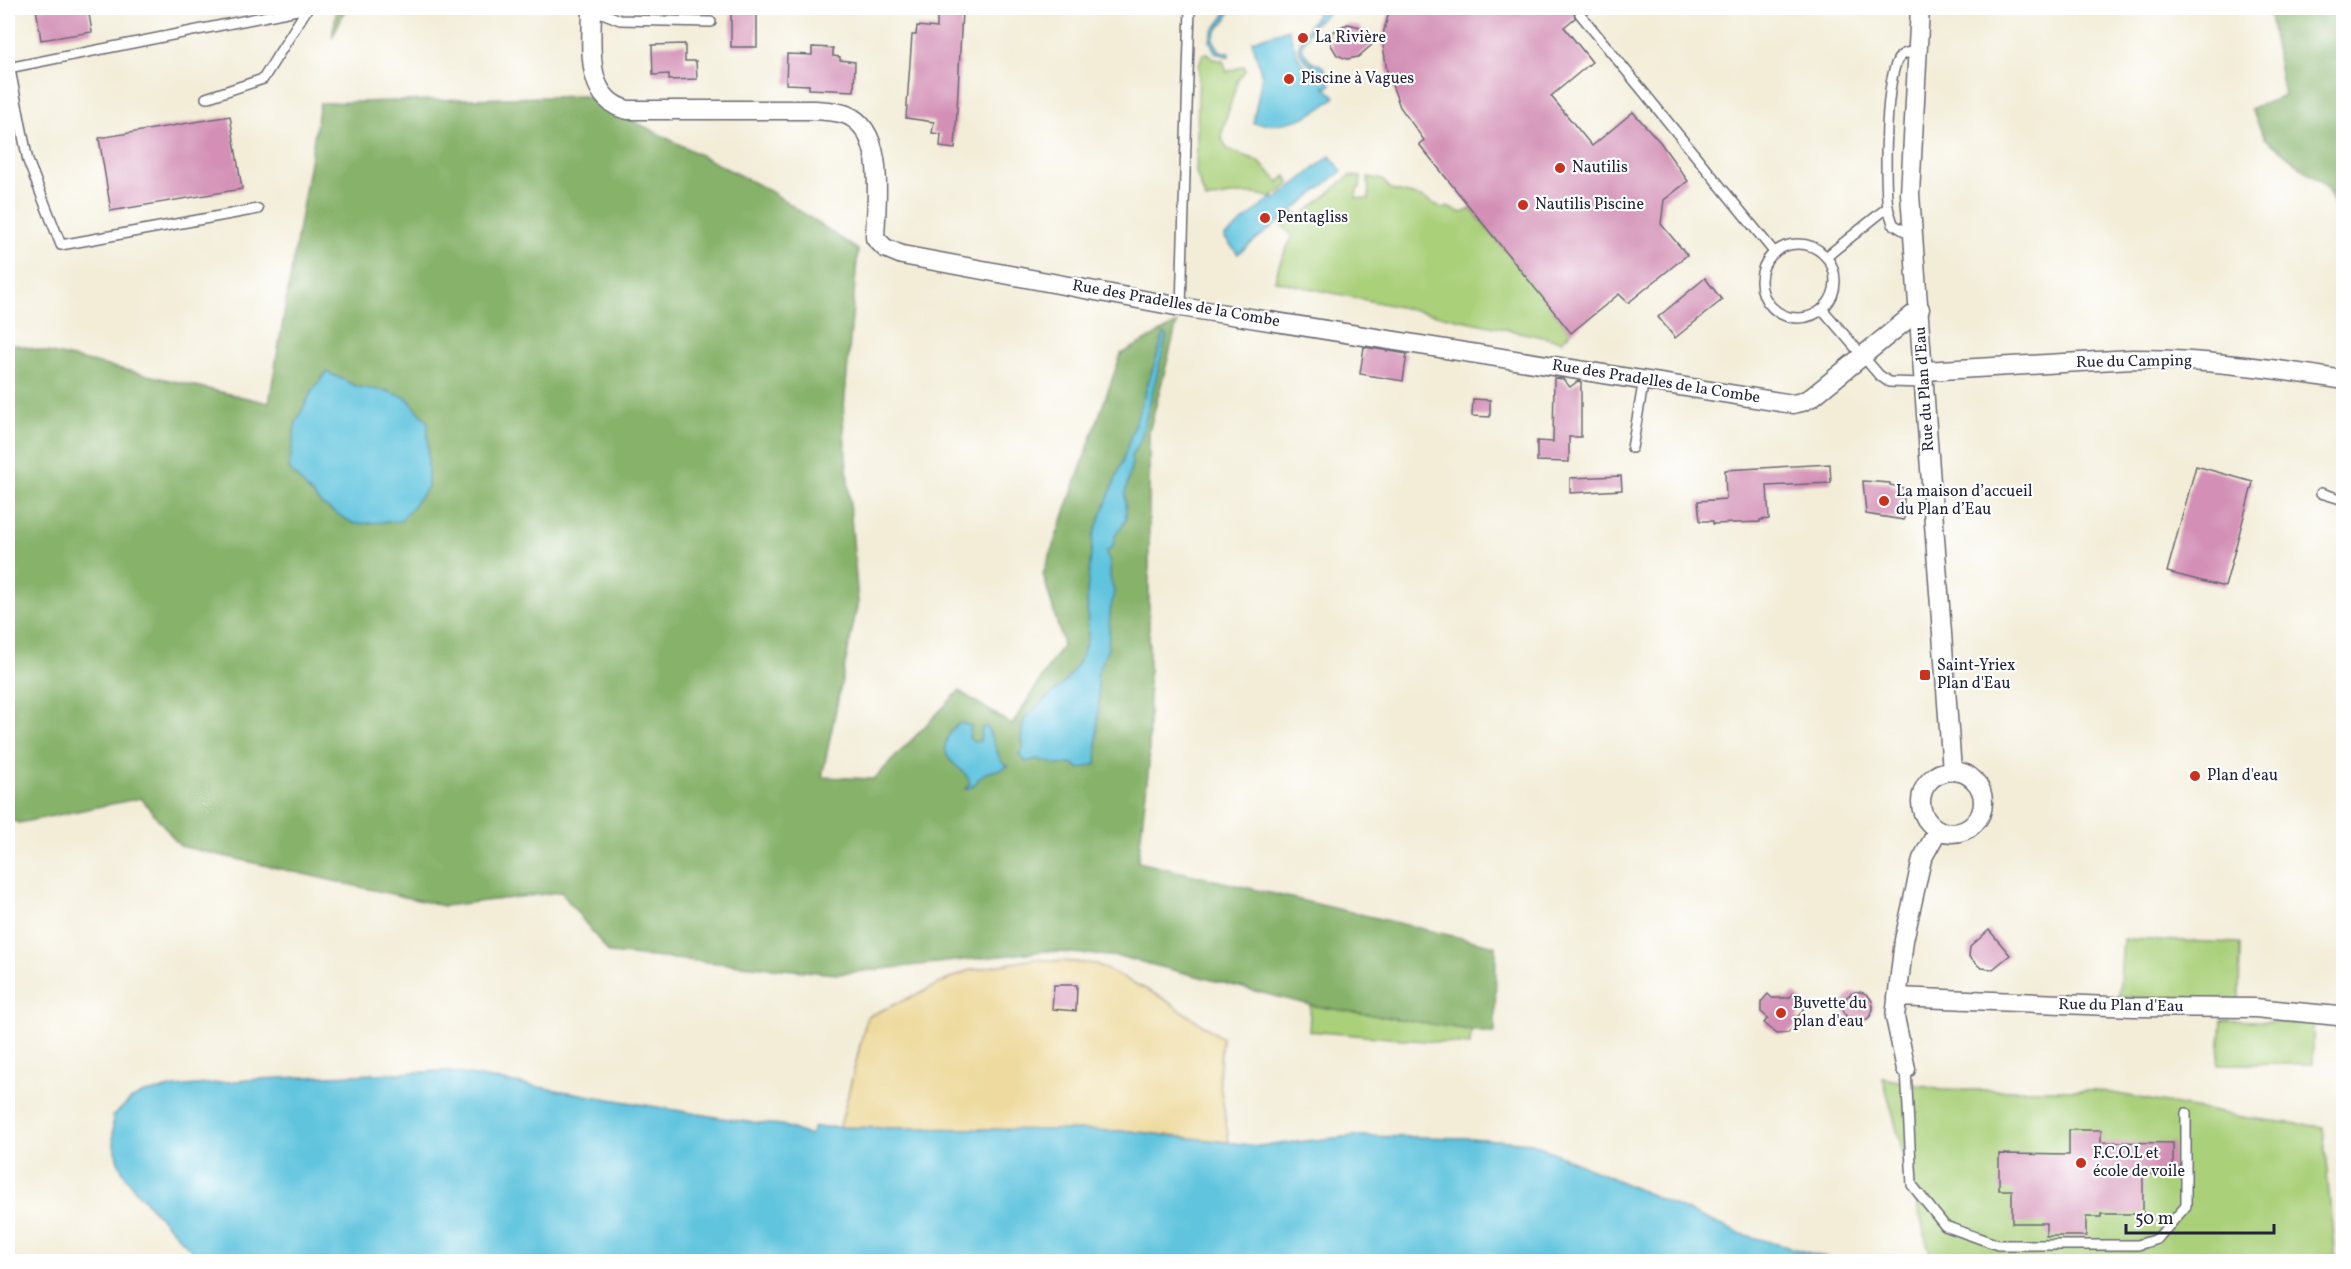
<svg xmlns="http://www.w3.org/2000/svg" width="2351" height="1269" font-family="Vollkorn,serif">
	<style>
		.green { fill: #aad07a; stroke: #66795a; stroke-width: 1.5 }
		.forest { fill: #87b26a; stroke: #546a52; stroke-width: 1.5 }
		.sand { fill: #eeda9e; stroke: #887e6c; stroke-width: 1.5 }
		.water { fill: #60c4de; stroke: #41738c; stroke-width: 1.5 }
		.building { fill: #d38fb5 }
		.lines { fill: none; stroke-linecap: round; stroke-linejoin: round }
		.lane-casing { stroke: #6b6972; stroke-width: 12 }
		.street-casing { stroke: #6b6972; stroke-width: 21 }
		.lane { stroke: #fff; stroke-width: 9 }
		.street { stroke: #fff; stroke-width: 18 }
		.poi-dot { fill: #c8321e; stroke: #fff; stroke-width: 2 }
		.labels { text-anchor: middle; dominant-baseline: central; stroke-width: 4.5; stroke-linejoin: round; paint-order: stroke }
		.poi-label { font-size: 16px; fill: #22223b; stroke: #fff; text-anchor: start }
		.street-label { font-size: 16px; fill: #22223b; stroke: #fff }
	</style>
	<rect width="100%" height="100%" fill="#fff"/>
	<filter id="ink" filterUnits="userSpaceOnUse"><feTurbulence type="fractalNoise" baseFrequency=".0167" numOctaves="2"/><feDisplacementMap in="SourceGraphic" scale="12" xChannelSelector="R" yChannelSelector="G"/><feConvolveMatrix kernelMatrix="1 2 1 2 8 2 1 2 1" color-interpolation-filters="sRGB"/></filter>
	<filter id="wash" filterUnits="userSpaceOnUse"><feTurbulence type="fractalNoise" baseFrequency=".008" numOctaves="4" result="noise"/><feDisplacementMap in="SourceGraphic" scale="24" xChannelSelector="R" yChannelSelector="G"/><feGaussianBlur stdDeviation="1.35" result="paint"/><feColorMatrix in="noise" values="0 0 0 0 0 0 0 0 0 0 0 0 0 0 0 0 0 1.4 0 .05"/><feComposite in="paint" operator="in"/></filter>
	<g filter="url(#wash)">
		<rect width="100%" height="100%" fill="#f3edd8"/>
		<g class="green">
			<path d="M1207 53 1214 59 1223 61 1227 72 1244 66 1246 70 1238 79 1221 136 1227 149 1258 161 1279 182 1286 176 1290 184 1271 198C1249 190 1228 195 1206 200L1196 173 1199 65 1202 55Z"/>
			<path d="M1349 176 1361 177 1360 188 1357 189 1356 198 1369 199 1368 177 1382 180 1392 190 1421 197 1444 209 1447 207 1462 213 1471 209 1571 332 1562 341 1275 281 1279 265 1292 237 1281 223 1294 212 1300 217Z"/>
			<path d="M2123 939 2240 943 2239 1002 2119 997Z"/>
			<path d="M1313 966 1475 979 1470 1045 1309 1031Z"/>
			<path d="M2222 1020 2313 1023V1064H2218Z"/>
			<path d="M1883 1078 1942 1090H2096L2248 1118 2323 1127 2335 1261H1932Z"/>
		</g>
		<g class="forest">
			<path d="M337 8H346L332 38Z"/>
			<path d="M2253 8H2343V222L2326 187 2265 138 2251 109 2284 96 2270 16Z"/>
			<path d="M585 96 770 191 858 250 843 419 858 602 822 777 874 779 959 691 1012 725 1063 644 1043 574 1121 354 1177 323 1149 432V765L1138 862 1496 946 1495 1034 1314 1006 1122 957 1046 951 837 974 609 953 561 892 444 906 180 846 141 798 19 823 8 819V343L269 403 320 103Z"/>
		</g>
		<path class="sand" d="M1034 959 1096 964 1161 997 1222 1038 1219 1077 1229 1142 1129 1131 840 1127 867 1017 967 971Z"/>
		<g class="water">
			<path d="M1226 8H1230C1230 22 1215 26 1213 40L1220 51 1229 53V57L1215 52 1210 41C1211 26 1226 21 1226 8Z"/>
			<path d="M1309 8H1331L1327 14 1315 23 1302 46 1304 53 1314 64H1319L1325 69 1327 79 1331 84 1328 87 1323 85 1335 97C1312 118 1285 128 1253 123L1262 76 1252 41 1288 29 1298 57 1308 70 1311 67C1296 49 1294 50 1307 30 1311 24 1312 19 1318 14Z"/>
			<path d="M1330 156 1342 171 1238 254 1224 237 1273 197 1275 200Z"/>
			<path d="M1164 334 1167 335 1140 442 1131 456 1132 462 1125 495 1126 520 1115 536 1113 546 1106 552 1110 564V577L1114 592 1110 612 1108 648 1097 675 1099 698 1096 764 1080 769 1072 764 1057 765 1037 759 1026 762 1019 754 1024 748 1021 736 1024 719 1066 681 1081 659 1088 636 1087 591 1093 536 1123 460Z"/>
			<path d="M327 372 358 387 387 391 407 398 428 422V487L401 521 354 524 322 505 289 469 296 422 312 391Z"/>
			<path d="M960 723 971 726 969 738 974 742 980 741 982 727H987L1001 761 1008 766C1001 772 992 769 984 774 975 780 978 786 965 789L970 783C966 771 959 770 951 761 939 748 948 731 960 723Z"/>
			<path d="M444 1071 740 1121 782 1125 810 1136 814 1127 1129 1131 1259 1146 1354 1136 1470 1138 1532 1143 1738 1233 1838 1261H202C187 1246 172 1230 157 1214 126 1181 110 1164 113 1116L130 1100 144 1093 176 1087 258 1079Z"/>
		</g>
		<g id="blocks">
			<g class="building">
				<path d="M36 8H88L92 32 41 40Z"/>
				<path d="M736 8H757V47H731V13H736Z"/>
				<path d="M1390 8H1578L1574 12 1575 18 1564 27 1592 62 1551 96 1592 146 1633 112 1660 142 1688 181 1664 200 1661 224 1687 255 1628 303 1619 294 1571 333 1419 144 1424 140 1400 107 1387 71 1382 38Z"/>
				<path d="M937 10 962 11 955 149 940 147 941 134 932 133 934 122 906 118 912 35H916L917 26 937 28Z"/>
				<path d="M1348 24 1360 27 1374 43 1358 57 1347 59 1337 55 1331 45 1333 33 1337 28Z"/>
				<path d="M685 44V61H696L697 79 669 80V74L653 75 652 45Z"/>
				<path d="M812 47 833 48V56L840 57V60L855 62 854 91 809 89V85L786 84 787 54 812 55Z"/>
				<path d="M230 116 242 189 111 211 99 138Z"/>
				<path d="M1705 278 1722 300 1675 338 1658 317Z"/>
				<path d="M1364 347 1407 354 1403 381 1360 374Z"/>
				<path d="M1554 378 1563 379 1570 387 1578 381 1581 382V437H1569V462L1537 461V441L1553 442Z"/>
				<path d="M1473 399 1490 400V417L1472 416Z"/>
				<path d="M1830 464 1831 483 1767 486 1769 519 1760 520V522L1713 524V521H1700L1698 501 1726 499 1725 470Z"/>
				<path d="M2196 466 2253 482 2225 587 2167 572Z"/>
				<path d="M1621 476 1622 490 1570 493V478Z"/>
				<path d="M1863 481 1890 483V485L1904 488V520L1866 514Z"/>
				<path d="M1989 930 2010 955 1993 969 1981 968 1969 957 1970 947Z"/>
				<path d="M1054 985H1077L1076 1011 1052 1009Z"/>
				<circle cx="1858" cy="1007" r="15"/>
				<path d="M1794 993 1802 1000 1803 1011 1797 1017 1800 1021 1788 1033 1777 1034 1764 1023 1768 1018 1761 1012V1002L1768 994 1772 998H1789Z"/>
				<path d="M2069 1130H2101V1142L2173 1143V1174H2143V1214H2101V1217H2086V1236H2046V1223H2012V1190H1999V1154L2069 1155Z"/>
			</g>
		</g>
	</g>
	<g filter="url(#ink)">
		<use href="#blocks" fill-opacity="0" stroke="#6b6972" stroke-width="1.5"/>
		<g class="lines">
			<g class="lane-casing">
				<g id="lane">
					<path d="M592 9 620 20 711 22"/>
					<path d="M1580 14 1774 252"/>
					<path d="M8 59 28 161 61 245 258 209"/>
					<path d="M8 68 307 8"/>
					<path d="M206 98 263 79 307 9"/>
					<path d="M1914 237 1893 224C1892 219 1889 213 1888 207 1884 183 1885 71 1900 57 1904 52 1911 52 1917 52"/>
					<circle cx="1798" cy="281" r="37"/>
					<path d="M1826 257 1888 207"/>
					<path d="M1181 307 1190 8"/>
					<path d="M1823 310 1879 375 1889 382 1925 383"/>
					<path d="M1632 448 1644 379"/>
					<path d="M2321 493 2344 500"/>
					<path d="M1906 1069 1912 1185 1945 1226 1998 1245H2138L2157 1239 2186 1206V1113"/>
				</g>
			</g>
			<g class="street-casing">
				<g id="street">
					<path d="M592 8C592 43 583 100 628 110H815C826 111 837 111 847 115 887 132 876 203 875 238L885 248 902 255 1181 307 1793 404 1802 402 1812 397 1920 309"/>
					<path d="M1920 8 1910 194 1952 771"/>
					<path d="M1924 371 2132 359C2203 359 2273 368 2344 380"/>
					<circle cx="1952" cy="802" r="31"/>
					<path d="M1897 997 2134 1007 2255 1008 2338 1016 2344 1019"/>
					<path d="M1906 1069 1895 1017 1904 940 1922 859 1938 830"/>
				</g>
			</g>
			<use href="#lane" class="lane"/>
			<use href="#street" class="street"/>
		</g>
	</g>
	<g class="poi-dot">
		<circle cx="1303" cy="38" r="6"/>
		<circle cx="1289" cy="79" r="6"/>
		<circle cx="1560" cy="168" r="6"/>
		<circle cx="1523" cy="205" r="6"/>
		<circle cx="1265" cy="218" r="6"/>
		<circle cx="1884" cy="501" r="6"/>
		<rect x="1919" y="669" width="12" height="12" rx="3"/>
		<circle cx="2195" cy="776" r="6"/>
		<circle cx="1781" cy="1013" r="6"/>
		<circle cx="2081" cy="1163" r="6"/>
	</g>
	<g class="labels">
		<g class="poi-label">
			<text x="1315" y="38">La Rivière</text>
			<text x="1301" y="79">Piscine à Vagues</text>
			<text x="1572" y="168">Nautilis</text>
			<text x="1535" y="205">Nautilis Piscine</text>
			<text x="1277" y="218">Pentagliss</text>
			<text x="1896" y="492">La maison d’accueil<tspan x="1896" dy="18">du Plan d’Eau</tspan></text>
			<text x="1937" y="666">Saint-Yriex<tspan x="1937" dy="18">Plan d'Eau</tspan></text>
			<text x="2207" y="776">Plan d'eau</text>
			<text x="1793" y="1004">Buvette du<tspan x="1793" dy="18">plan d'eau</tspan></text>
			<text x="2093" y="1154">F.C.O.L et<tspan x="2093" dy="18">école de voile</tspan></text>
		</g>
		<g class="street-label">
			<text transform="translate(1176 304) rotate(10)">Rue des Pradelles de la Combe</text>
			<text transform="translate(2134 362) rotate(-1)">Rue du Camping</text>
			<text transform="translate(1656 382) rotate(9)">Rue des Pradelles de la Combe</text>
			<text transform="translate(1925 389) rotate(-94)">Rue du Plan d'Eau</text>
			<text transform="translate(2121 1006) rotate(1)">Rue du Plan d'Eau</text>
		</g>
	</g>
	<rect width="2351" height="1269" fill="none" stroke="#fff" stroke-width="30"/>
	<path d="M2126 1224v9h148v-9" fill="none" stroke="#22223b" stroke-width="3"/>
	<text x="2135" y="1224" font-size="18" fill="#22223b" stroke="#ffffff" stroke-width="4.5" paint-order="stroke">50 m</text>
</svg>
